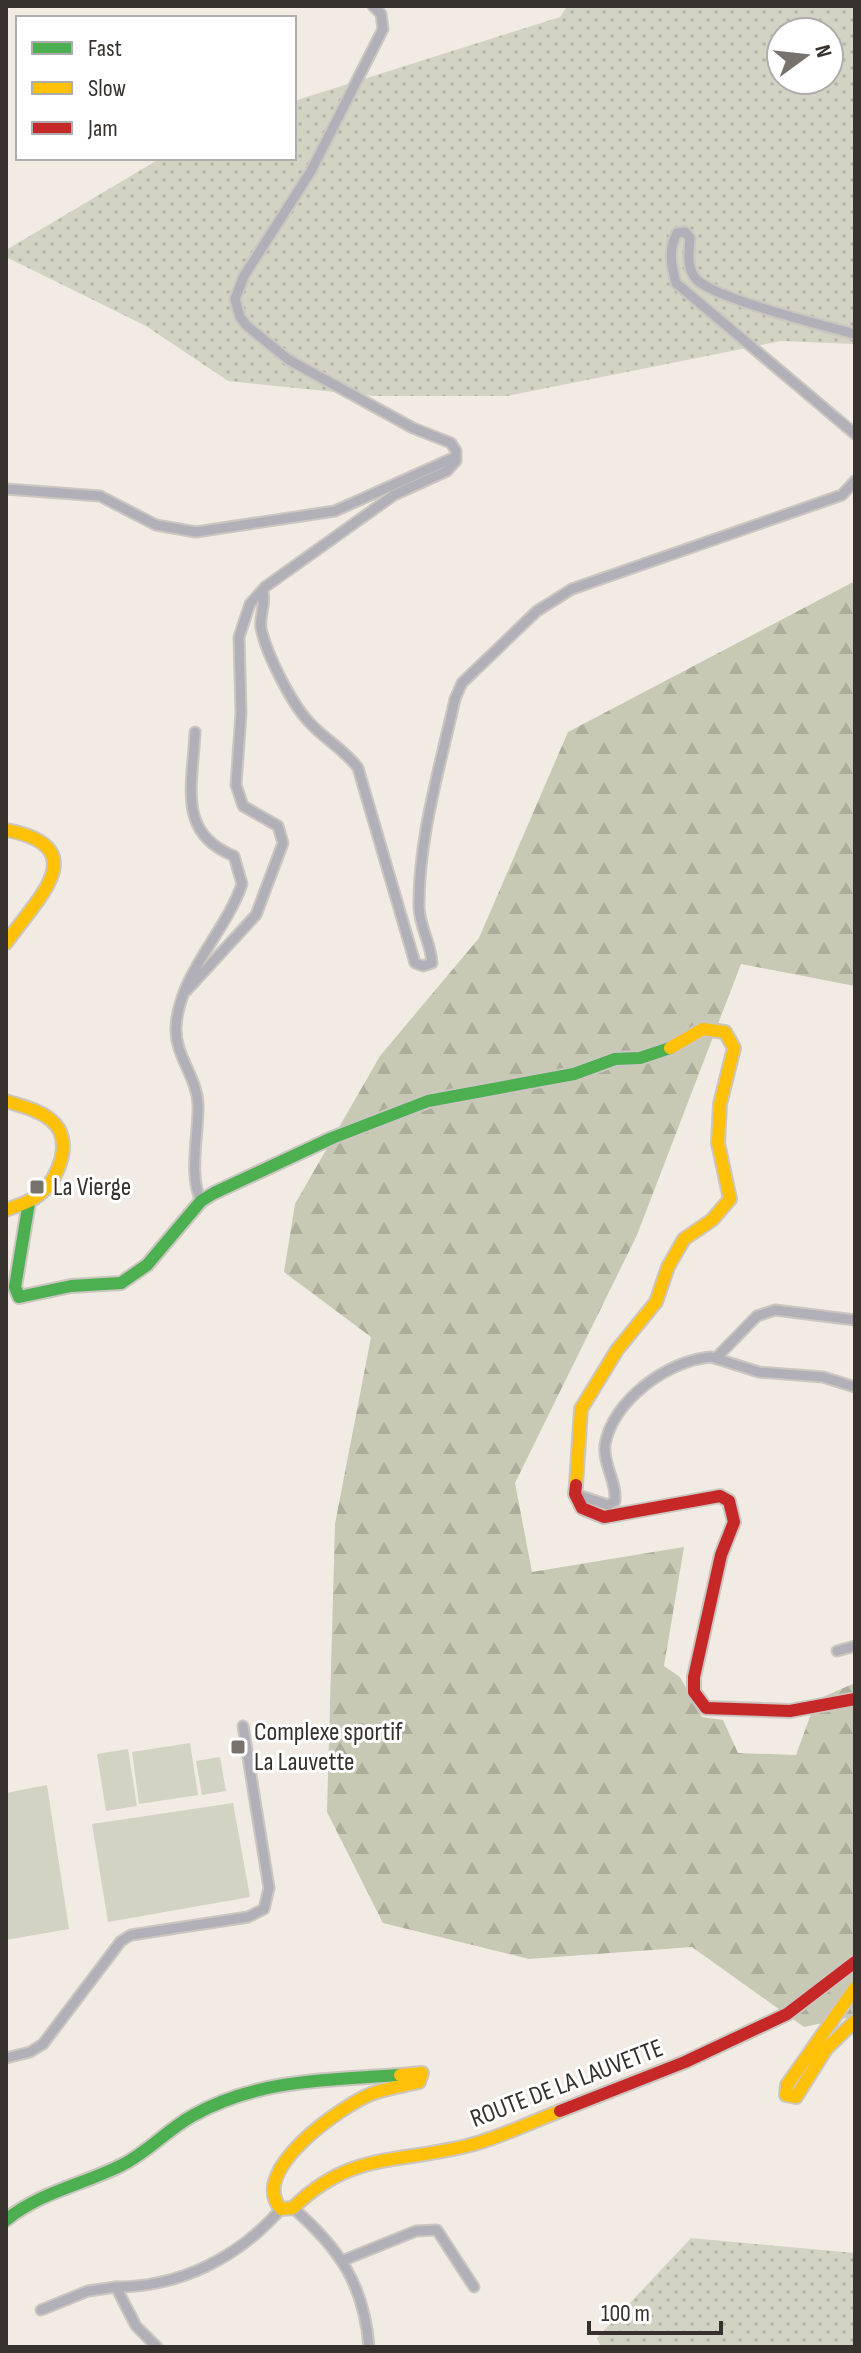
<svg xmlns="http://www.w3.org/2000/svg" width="861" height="2353" font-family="'Sofia Sans Condensed',sans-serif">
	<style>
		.grass { fill: url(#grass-dots); fill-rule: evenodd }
		.forest { fill: url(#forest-firs) }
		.garden { fill: #d2d3c3 }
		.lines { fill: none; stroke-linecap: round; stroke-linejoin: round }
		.street-casing { stroke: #cbc6c0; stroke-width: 13 }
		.fast-casing { stroke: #cbc6c0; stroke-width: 16 }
		.slow-casing { stroke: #cbc6c0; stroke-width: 16 }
		.jam-casing { stroke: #cbc6c0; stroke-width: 16 }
		.street { stroke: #b1afb8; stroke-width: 9 }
		.fast { stroke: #4caf50; stroke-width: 12 }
		.slow { stroke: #ffc107; stroke-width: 12 }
		.jam { stroke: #c62828; stroke-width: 12 }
		.poi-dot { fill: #77726c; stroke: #fff; stroke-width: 3 }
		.labels { text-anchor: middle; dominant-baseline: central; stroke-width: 6; stroke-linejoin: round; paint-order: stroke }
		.poi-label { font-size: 26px; fill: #36312c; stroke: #fff; text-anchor: start }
		.street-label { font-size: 26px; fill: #36312c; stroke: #fff }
	</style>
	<defs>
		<pattern id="grass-dots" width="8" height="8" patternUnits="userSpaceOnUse" patternTransform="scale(2)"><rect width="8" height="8" fill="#d2d3c3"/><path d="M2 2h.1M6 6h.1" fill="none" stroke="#b5b6a8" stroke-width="1.8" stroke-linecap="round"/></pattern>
		<pattern id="forest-firs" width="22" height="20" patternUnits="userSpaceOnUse" patternTransform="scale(2)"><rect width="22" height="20" fill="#c7c9b4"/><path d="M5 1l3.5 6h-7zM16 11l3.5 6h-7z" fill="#acad9b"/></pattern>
	</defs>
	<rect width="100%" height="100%" fill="#f1ebe4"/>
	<g class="grass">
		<path d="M567 6H855V344L781 341 507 396H374L228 381 146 326 6 257V250L161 158H294V101L560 17ZM781 32H829V80H781Z"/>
		<path d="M691 2238 855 2253V2347H601L597 2338Z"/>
	</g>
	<path class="forest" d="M855 581V986L741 964 637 1235 515 1483 532 1572 684 1547 664 1666 680 1677 702 1717 723 1720 738 1753 796 1755 816 1700 855 1683V2016L804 2027 692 1947 529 1959 383 1923 327 1812 335 1524 371 1337 284 1272 295 1204 380 1056 479 938 568 732Z"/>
	<g class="garden">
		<path d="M190 1743 198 1795 139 1804 132 1752Z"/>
		<path d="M128 1749 137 1806 106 1811 97 1754Z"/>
		<path d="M220 1757 226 1791 202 1795 196 1761Z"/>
		<path d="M47 1785 69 1929 6 1940V1793Z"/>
		<path d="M233 1803 250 1897 108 1922 92 1824Z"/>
	</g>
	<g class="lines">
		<g class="street-casing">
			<g id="street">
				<path d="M855 334C824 326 717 299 697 280 686 269 689 252 690 238L685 232 677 233C668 250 671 265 676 283L855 434"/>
				<path d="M6 489 100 496 156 525 196 532 335 511 453 458"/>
				<path d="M263 592C266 605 259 616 261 628 266 653 291 703 309 722 324 739 344 749 358 768L415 963 423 966 432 963C431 944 420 927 419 908 418 839 440 767 455 699L462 683 537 611 572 589 842 495 855 481"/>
				<path d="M195 732C193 784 176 833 234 856L242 884C226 932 178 975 176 1028 175 1056 197 1077 198 1104 199 1134 188 1174 201 1201"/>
				<path d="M186 991 256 915 283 843 278 826 243 806 236 785 241 713 239 637 250 604 265 587 394 495 447 471 456 461V451L451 443 413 428 289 360 247 326 240 317 235 299 244 276 311 171 383 29 381 14 373 6"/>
				<path d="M716 1358 757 1316 775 1310 855 1320"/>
				<path d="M575 1494 608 1505 615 1501C617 1482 603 1465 605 1445 612 1401 668 1360 711 1357L759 1372 823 1377 855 1387"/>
				<path d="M837 1651 855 1646"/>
				<path d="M6 2058 30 2052 43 2044 121 1941 131 1935 248 1917 264 1909 269 1888 243 1726"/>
				<path d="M293 2208C339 2248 364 2284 369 2347"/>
				<path d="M344 2260 416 2231 437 2230 474 2287"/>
				<path d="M41 2310 88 2291 116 2287"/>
				<path d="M157 2347 136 2326 116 2287C180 2287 238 2258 281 2209"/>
			</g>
		</g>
		<g class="fast-casing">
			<g id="fast">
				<path d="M29 1202 15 1287 19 1297 71 1286 121 1283 147 1265 201 1201 214 1193 332 1138 428 1101 574 1074 615 1059 640 1058 670 1048"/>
				<path d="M6 2220C40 2192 82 2185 122 2165 148 2152 167 2130 192 2116 257 2079 327 2080 400 2075"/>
			</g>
		</g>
		<g class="slow-casing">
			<g id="slow">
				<path d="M6 830C98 847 34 902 6 943"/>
				<path d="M6 1101C21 1106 40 1110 52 1121 74 1140 59 1178 40 1194 30 1203 18 1205 6 1210"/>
				<path d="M576 1485 581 1409 617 1350 656 1302 668 1267 684 1239 712 1220 730 1199 718 1143 720 1104 734 1048 725 1032 703 1029 670 1048"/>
				<path d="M855 1988 787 2085 786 2095 796 2097 826 2049 855 2021"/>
				<path d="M400 2075 422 2073 419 2082C403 2086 386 2088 371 2094 342 2106 247 2171 281 2209L293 2208C351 2150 402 2164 474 2144 503 2136 532 2122 560 2111"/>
			</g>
		</g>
		<g class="jam-casing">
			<g id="jam">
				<path d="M576 1485 575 1494 582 1508 604 1517 720 1496 729 1501 734 1522 721 1555 694 1677V1692L706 1708 790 1711 855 1699"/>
				<path d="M560 2111 685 2062 787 2014 855 1962"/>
			</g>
		</g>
		<use href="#street" class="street"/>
		<use href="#fast" class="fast"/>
		<use href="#slow" class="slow"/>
		<use href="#jam" class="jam"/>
	</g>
	<g class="poi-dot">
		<rect x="29" y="1179" width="16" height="16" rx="4"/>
		<rect x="230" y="1739" width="16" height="16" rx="4"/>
	</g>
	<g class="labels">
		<g class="poi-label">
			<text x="53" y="1187">La Vierge</text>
			<text x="254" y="1732">Complexe sportif<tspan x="254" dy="30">La Lauvette</tspan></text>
		</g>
		<g class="street-label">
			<text transform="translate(567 2084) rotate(-21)">ROUTE DE LA LAUVETTE</text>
		</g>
	</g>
	<rect width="861" height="2353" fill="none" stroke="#36312c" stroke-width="16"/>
	<rect x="16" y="16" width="280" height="144" fill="#ffffff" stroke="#afadab" stroke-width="2"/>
	<rect x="32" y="42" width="40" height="12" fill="#4caf50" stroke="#afadab" stroke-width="2"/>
	<text x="88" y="56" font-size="24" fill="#36312c">Fast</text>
	<rect x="32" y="82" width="40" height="12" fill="#ffc107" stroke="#afadab" stroke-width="2"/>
	<text x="88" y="96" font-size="24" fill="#36312c">Slow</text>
	<rect x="32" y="122" width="40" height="12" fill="#c62828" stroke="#afadab" stroke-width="2"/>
	<text x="88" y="136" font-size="24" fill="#36312c">Jam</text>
	<g transform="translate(805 56) rotate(75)"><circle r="38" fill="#ffffff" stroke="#afadab" stroke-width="2"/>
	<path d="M0-6L14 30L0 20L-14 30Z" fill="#77726c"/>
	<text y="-12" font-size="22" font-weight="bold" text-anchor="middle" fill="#36312c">N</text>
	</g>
	<path d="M589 2321v12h132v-12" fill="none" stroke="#36312c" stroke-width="4"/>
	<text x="601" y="2321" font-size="24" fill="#36312c" stroke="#ffffff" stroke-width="6" paint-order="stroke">100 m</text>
</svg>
